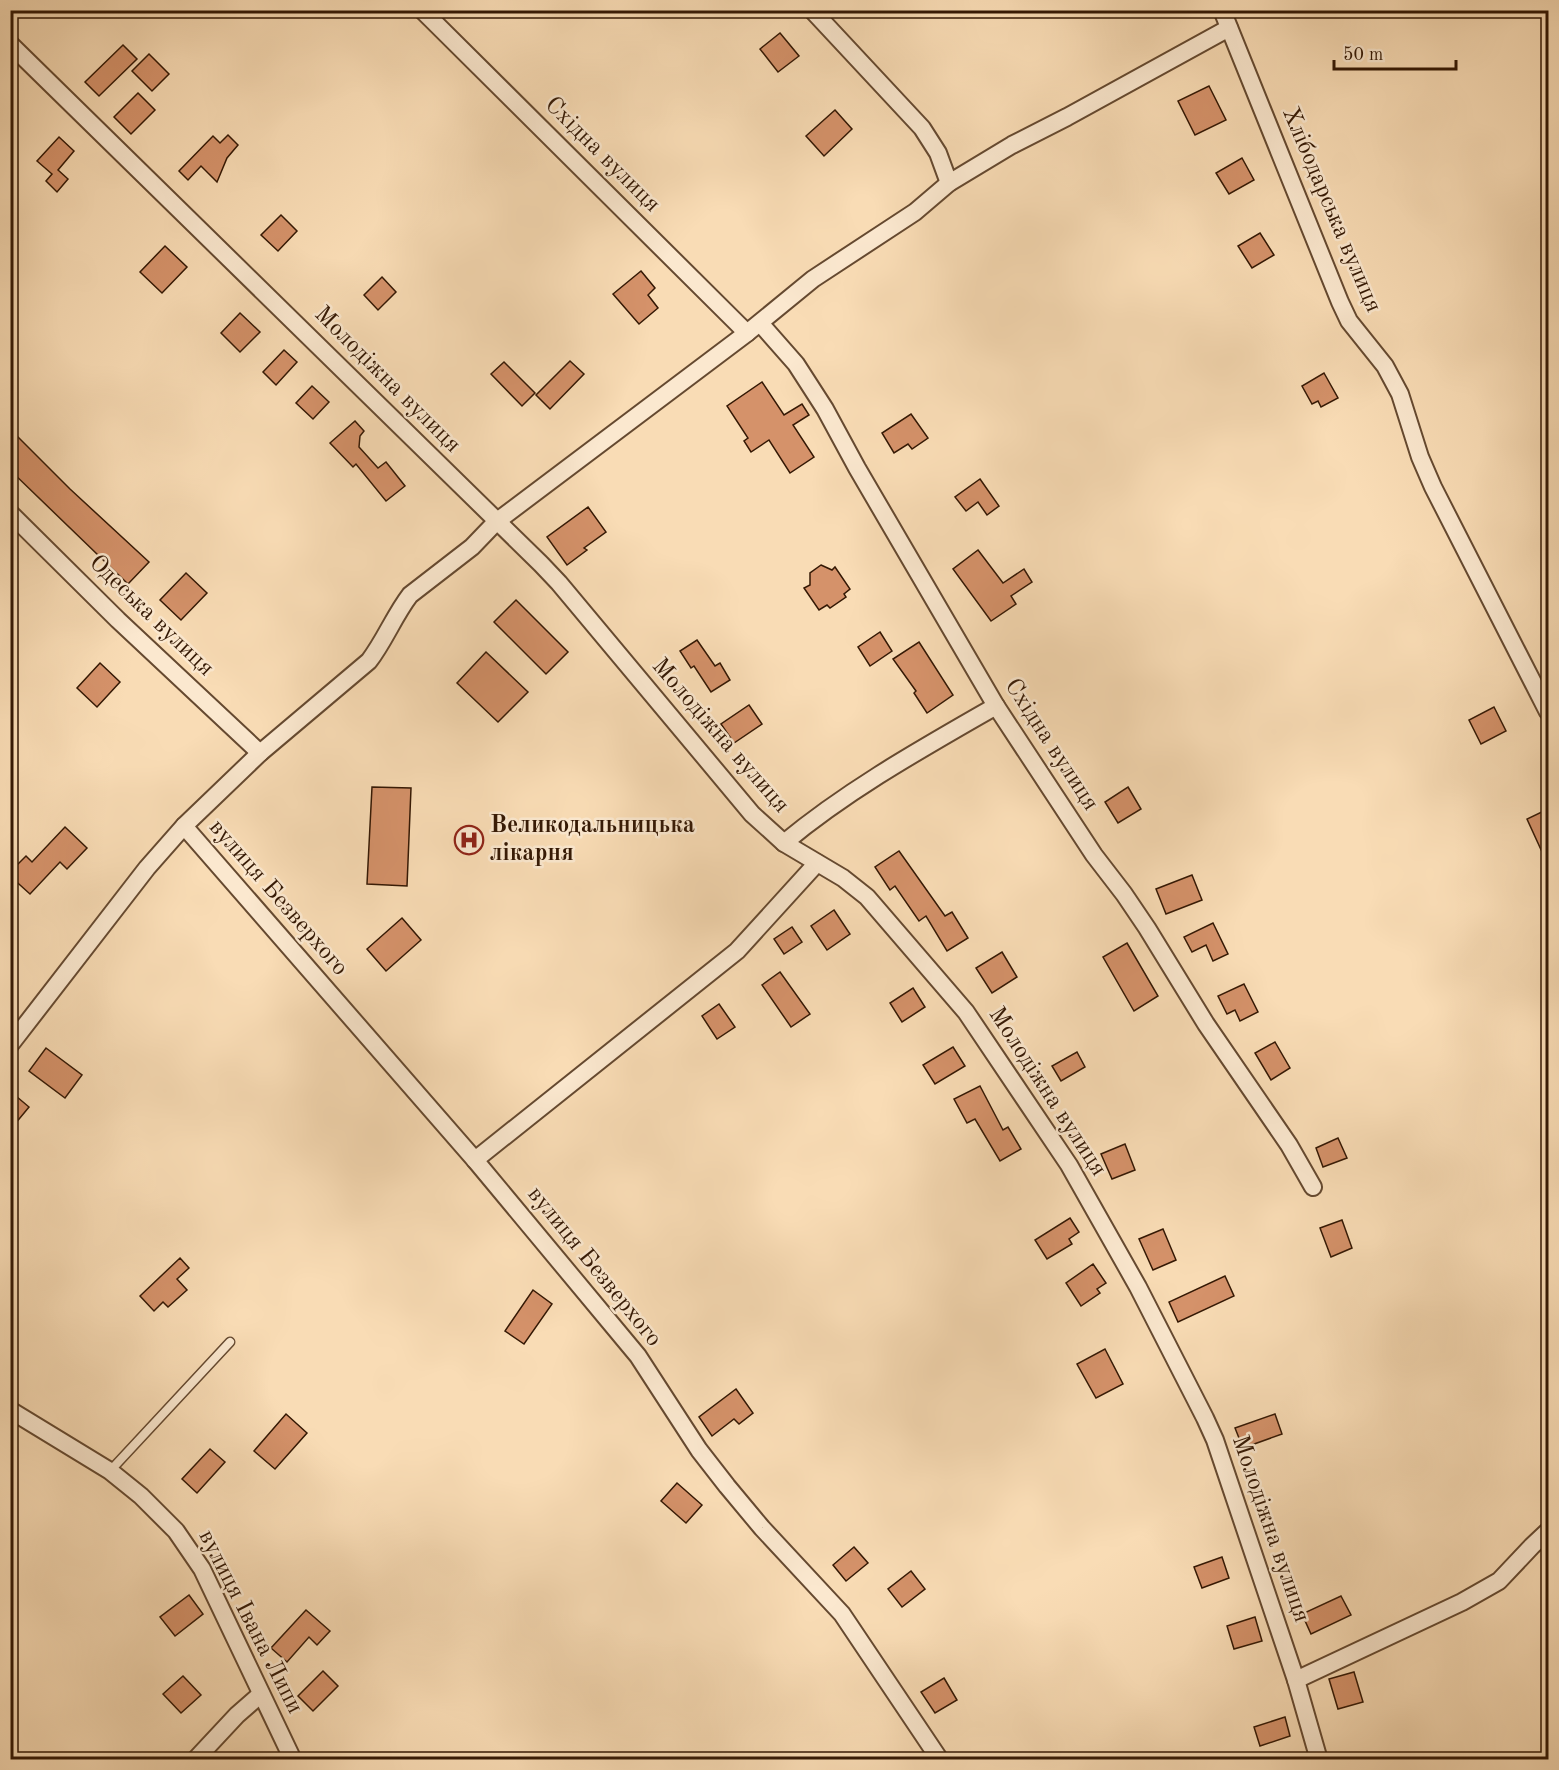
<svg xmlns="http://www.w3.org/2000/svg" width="1559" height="1770" font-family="'Old Standard TT',serif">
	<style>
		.building { fill: #d5926a; stroke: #341804; stroke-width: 1.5 }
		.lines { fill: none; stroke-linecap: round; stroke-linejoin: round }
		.lane-casing { stroke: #654930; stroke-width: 11 }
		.street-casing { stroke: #654930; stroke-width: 20 }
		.lane { stroke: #fbe8cf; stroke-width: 8 }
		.street { stroke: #fbe8cf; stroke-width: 16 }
		.labels { text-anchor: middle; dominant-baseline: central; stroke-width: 5; stroke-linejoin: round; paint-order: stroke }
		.street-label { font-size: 24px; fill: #341804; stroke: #fbe8cf }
		.poi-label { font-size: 24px; font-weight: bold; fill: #341804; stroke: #fbe8cf; text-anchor: start }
	</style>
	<rect width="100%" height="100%" fill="#f9dcb5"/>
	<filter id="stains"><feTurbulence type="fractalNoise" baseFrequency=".00333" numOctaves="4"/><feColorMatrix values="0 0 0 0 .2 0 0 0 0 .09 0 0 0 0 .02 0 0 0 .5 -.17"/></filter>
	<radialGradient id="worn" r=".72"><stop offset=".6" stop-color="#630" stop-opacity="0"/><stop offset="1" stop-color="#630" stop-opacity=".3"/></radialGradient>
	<g class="building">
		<path d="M780 33 799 56 778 72 760 49Z"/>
		<path d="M123 45 137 59 99 96 85 82Z"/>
		<path d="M149 54 169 74 152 91 132 71Z"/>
		<path d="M1209 86 1226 120 1195 135 1178 101Z"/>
		<path d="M138 93 155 110 131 134 114 117Z"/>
		<path d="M835 110 852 129 824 156 806 136Z"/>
		<path d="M228 135 238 145 227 158 217 182 201 166 188 180 179 171 213 136 220 143Z"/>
		<path d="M59 137 74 151 58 170 68 179 57 192 46 181 52 174 37 161Z"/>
		<path d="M1242 158 1254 180 1229 194 1216 173Z"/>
		<path d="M281 215 297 231 278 251 261 235Z"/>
		<path d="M1260 233 1274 255 1252 268 1238 246Z"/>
		<path d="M165 246 187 267 162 293 140 272Z"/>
		<path d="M641 271 655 288 648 295 658 308 639 324 613 294Z"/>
		<path d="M382 277 396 292 378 310 364 295Z"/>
		<path d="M240 313 260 332 240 352 221 333Z"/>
		<path d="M284 350 297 362 276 385 263 372Z"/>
		<path d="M570 361 584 374 550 409 536 395Z"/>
		<path d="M504 362 535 393 522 406 491 374Z"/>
		<path d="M1324 373 1338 398 1321 407 1318 401 1312 404 1302 386Z"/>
		<path d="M762 382 784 415 802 404 809 415 793 425 814 457 790 473 769 440 751 452 744 441 748 438 727 406Z"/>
		<path d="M312 386 329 402 313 419 296 403Z"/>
		<path d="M911 414 928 438 912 449 908 444 894 453 882 433Z"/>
		<path d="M355 421 364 431 360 436 359 447 378 468 386 462 405 486 386 501 356 464 353 467 330 443Z"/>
		<path d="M10 429 70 489 149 562 128 584 10 470Z"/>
		<path d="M980 479 999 506 987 515 978 502 966 511 955 497Z"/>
		<path d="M588 507 606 532 584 548 587 550 567 565 547 537Z"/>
		<path d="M978 550 1003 583 1024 569 1032 582 1011 596 1016 604 991 621 953 569Z"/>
		<path d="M821 565 832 570 835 567 850 589 844 594 846 597 830 608 827 605 819 610 804 588 810 585V573Z"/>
		<path d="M186 573 207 593 181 620 160 600Z"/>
		<path d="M516 600 568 652 546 674 494 622Z"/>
		<path d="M880 632 892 651 870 666 858 647Z"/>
		<path d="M697 640 715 666 720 663 730 680 711 692 694 666 691 668 680 651Z"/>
		<path d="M919 642 953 695 927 713 914 693 916 691 893 659Z"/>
		<path d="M486 652 528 692 498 722 457 683Z"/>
		<path d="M100 663 120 682 97 707 77 688Z"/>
		<path d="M749 705 762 724 734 743 721 724Z"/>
		<path d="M1494 707 1506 731 1481 744 1469 720Z"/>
		<path d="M372 787 411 788 407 886 367 884Z"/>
		<path d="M1128 787 1141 809 1118 823 1105 802Z"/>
		<path d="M1548 809V865L1527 819Z"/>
		<path d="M65 827 87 848 67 869 60 862 30 894 10 876V872L26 856 32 862Z"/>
		<path d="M899 851 945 916 952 912 968 938 947 951 926 916 919 921 895 886 890 890 875 867Z"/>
		<path d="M1192 875 1202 900 1166 914 1156 889Z"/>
		<path d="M834 910 850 934 827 950 811 926Z"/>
		<path d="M402 918 421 940 386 971 367 949Z"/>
		<path d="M1213 923 1228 954 1213 961 1206 945 1192 952 1184 937Z"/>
		<path d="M792 927 802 942 784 954 774 939Z"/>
		<path d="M1127 943 1158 996 1134 1011 1103 957Z"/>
		<path d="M1002 952 1017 977 992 993 976 968Z"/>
		<path d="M780 972 810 1014 791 1027 762 985Z"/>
		<path d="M1244 984 1258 1012 1240 1021 1235 1010 1227 1014 1218 996Z"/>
		<path d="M913 988 925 1007 902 1022 890 1003Z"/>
		<path d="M719 1004 735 1027 717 1039 702 1016Z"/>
		<path d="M1275 1042 1290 1068 1271 1080 1255 1053Z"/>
		<path d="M953 1047 965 1066 935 1084 923 1065Z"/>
		<path d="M46 1048 82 1075 65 1098 29 1071Z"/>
		<path d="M1077 1052 1085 1067 1061 1081 1052 1066Z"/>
		<path d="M980 1086 1003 1130 1008 1127 1021 1149 1000 1161 975 1119 967 1123 954 1099Z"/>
		<path d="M10 1091 29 1107 10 1130Z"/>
		<path d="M1338 1138 1347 1158 1323 1167 1316 1148Z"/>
		<path d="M1125 1144 1135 1170 1112 1179 1101 1154Z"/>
		<path d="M1070 1218 1079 1232 1069 1239 1072 1244 1047 1259 1035 1240Z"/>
		<path d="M1342 1220 1352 1248 1331 1257 1320 1228Z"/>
		<path d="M1163 1229 1176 1260 1153 1270 1139 1239Z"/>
		<path d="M180 1258 189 1268 177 1279 187 1290 168 1307 163 1302 154 1311 140 1296Z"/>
		<path d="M1093 1264 1106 1283 1097 1289 1100 1293 1081 1306 1066 1283Z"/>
		<path d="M1225 1276 1234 1296 1178 1322 1169 1302Z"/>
		<path d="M533 1290 552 1304 524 1344 505 1331Z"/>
		<path d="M1105 1349 1123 1384 1096 1398 1077 1364Z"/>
		<path d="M736 1389 753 1413 739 1424 734 1419 712 1436 699 1417Z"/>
		<path d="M286 1414 307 1433 275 1469 254 1451Z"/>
		<path d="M1275 1414 1282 1434 1243 1448 1235 1428Z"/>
		<path d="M210 1449 225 1462 197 1493 182 1479Z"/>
		<path d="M677 1483 702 1505 686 1523 661 1501Z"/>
		<path d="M854 1547 868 1563 846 1581 833 1565Z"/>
		<path d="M1222 1557 1229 1578 1202 1588 1194 1567Z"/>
		<path d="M911 1571 925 1589 902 1607 888 1589Z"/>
		<path d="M189 1595 203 1614 175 1636 160 1617Z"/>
		<path d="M1341 1596 1351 1615 1311 1634 1302 1614Z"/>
		<path d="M306 1610 330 1631 317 1645 309 1637 287 1662 271 1648Z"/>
		<path d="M1255 1617 1262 1641 1234 1649 1227 1626Z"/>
		<path d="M323 1671 338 1686 313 1711 298 1696Z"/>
		<path d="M1354 1672 1363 1702 1338 1709 1329 1679Z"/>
		<path d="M183 1676 201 1695 181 1713 163 1694Z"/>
		<path d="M944 1678 957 1700 935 1713 921 1692Z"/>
		<path d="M1285 1717 1290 1736 1260 1746 1254 1727Z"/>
	</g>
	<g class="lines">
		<g class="lane-casing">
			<path id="lane" d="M110 1471 230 1342"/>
		</g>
		<g class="street-casing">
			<g id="street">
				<path d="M422 10 747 333"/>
				<path d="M812 10 922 128 938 153 949 183"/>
				<path d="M1222 10 1340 302 1349 321 1385 366 1400 394 1420 457 1433 487 1548 712"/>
				<path d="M10 44 541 564 559 583 752 814 784 843 843 878 867 897 966 1012 1069 1165 1138 1287 1205 1418 1215 1440 1296 1680 1319 1760"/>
				<path d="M760 323 796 364 825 409 857 468 996 706 1094 855 1124 894 1147 928 1206 1024 1289 1145 1313 1187"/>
				<path d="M10 513 118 620 260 753"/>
				<path d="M184 826 475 1160 638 1356 699 1450 727 1486 762 1528 842 1614 940 1760"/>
				<path d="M784 843C849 789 923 748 996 706"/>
				<path d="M10 1045 147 868 184 826 260 753 369 661C385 640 394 616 410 595L472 547 496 522 747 333 813 279 915 212 949 183 1012 145 1067 117 1229 28"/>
				<path d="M475 1160 737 951 817 863"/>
				<path d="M10 1410 110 1471 141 1496 176 1531 202 1569 293 1760"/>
				<path d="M1296 1680 1462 1602 1499 1581 1532 1546 1548 1531"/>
				<path d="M195 1760 237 1715 261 1694"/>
			</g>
		</g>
		<use href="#lane" class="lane"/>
		<use href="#street" class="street"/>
	</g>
	<defs>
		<g id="hospital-ring" transform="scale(1.5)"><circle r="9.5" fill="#fbe8cf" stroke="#8f2418" stroke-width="1.5"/><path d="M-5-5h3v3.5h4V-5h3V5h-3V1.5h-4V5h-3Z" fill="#8f2418"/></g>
	</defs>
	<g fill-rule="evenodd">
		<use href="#hospital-ring" x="469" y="840"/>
	</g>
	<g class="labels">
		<g class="street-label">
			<text transform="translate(602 155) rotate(45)">Східна вулиця</text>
			<text transform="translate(1331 210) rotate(67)">Хлібодарська вулиця</text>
			<text transform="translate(387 380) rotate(45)">Молодіжна вулиця</text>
			<text transform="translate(151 616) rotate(44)">Одеська вулиця</text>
			<text transform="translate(720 736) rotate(49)">Молодіжна вулиця</text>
			<text transform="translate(1051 745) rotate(57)">Східна вулиця</text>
			<text transform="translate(278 898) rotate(49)">вулиця Безверхого</text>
			<text transform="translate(1047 1092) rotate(57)">Молодіжна вулиця</text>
			<text transform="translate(594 1267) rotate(51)">вулиця Безверхого</text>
			<text transform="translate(1270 1529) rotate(71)">Молодіжна вулиця</text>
			<text transform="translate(250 1622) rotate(63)">вулиця Івана Липи</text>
		</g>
		<g class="poi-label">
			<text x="490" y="826">Великодальницька<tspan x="490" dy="28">лікарня</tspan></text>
		</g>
	</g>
	<rect width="1559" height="1770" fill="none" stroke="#f9dcb5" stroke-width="36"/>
	<rect x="12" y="12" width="1535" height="1746" fill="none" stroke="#341804" stroke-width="3"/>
	<rect x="18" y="18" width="1523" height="1734" fill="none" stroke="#341804" stroke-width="1.5"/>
	<path d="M1334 60v9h122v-9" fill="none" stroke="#341804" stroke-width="3"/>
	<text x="1343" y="60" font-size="18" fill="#341804" stroke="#fbe8cf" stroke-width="4.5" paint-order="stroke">50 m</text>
	<rect width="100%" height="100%" filter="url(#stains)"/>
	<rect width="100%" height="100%" fill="url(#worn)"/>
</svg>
